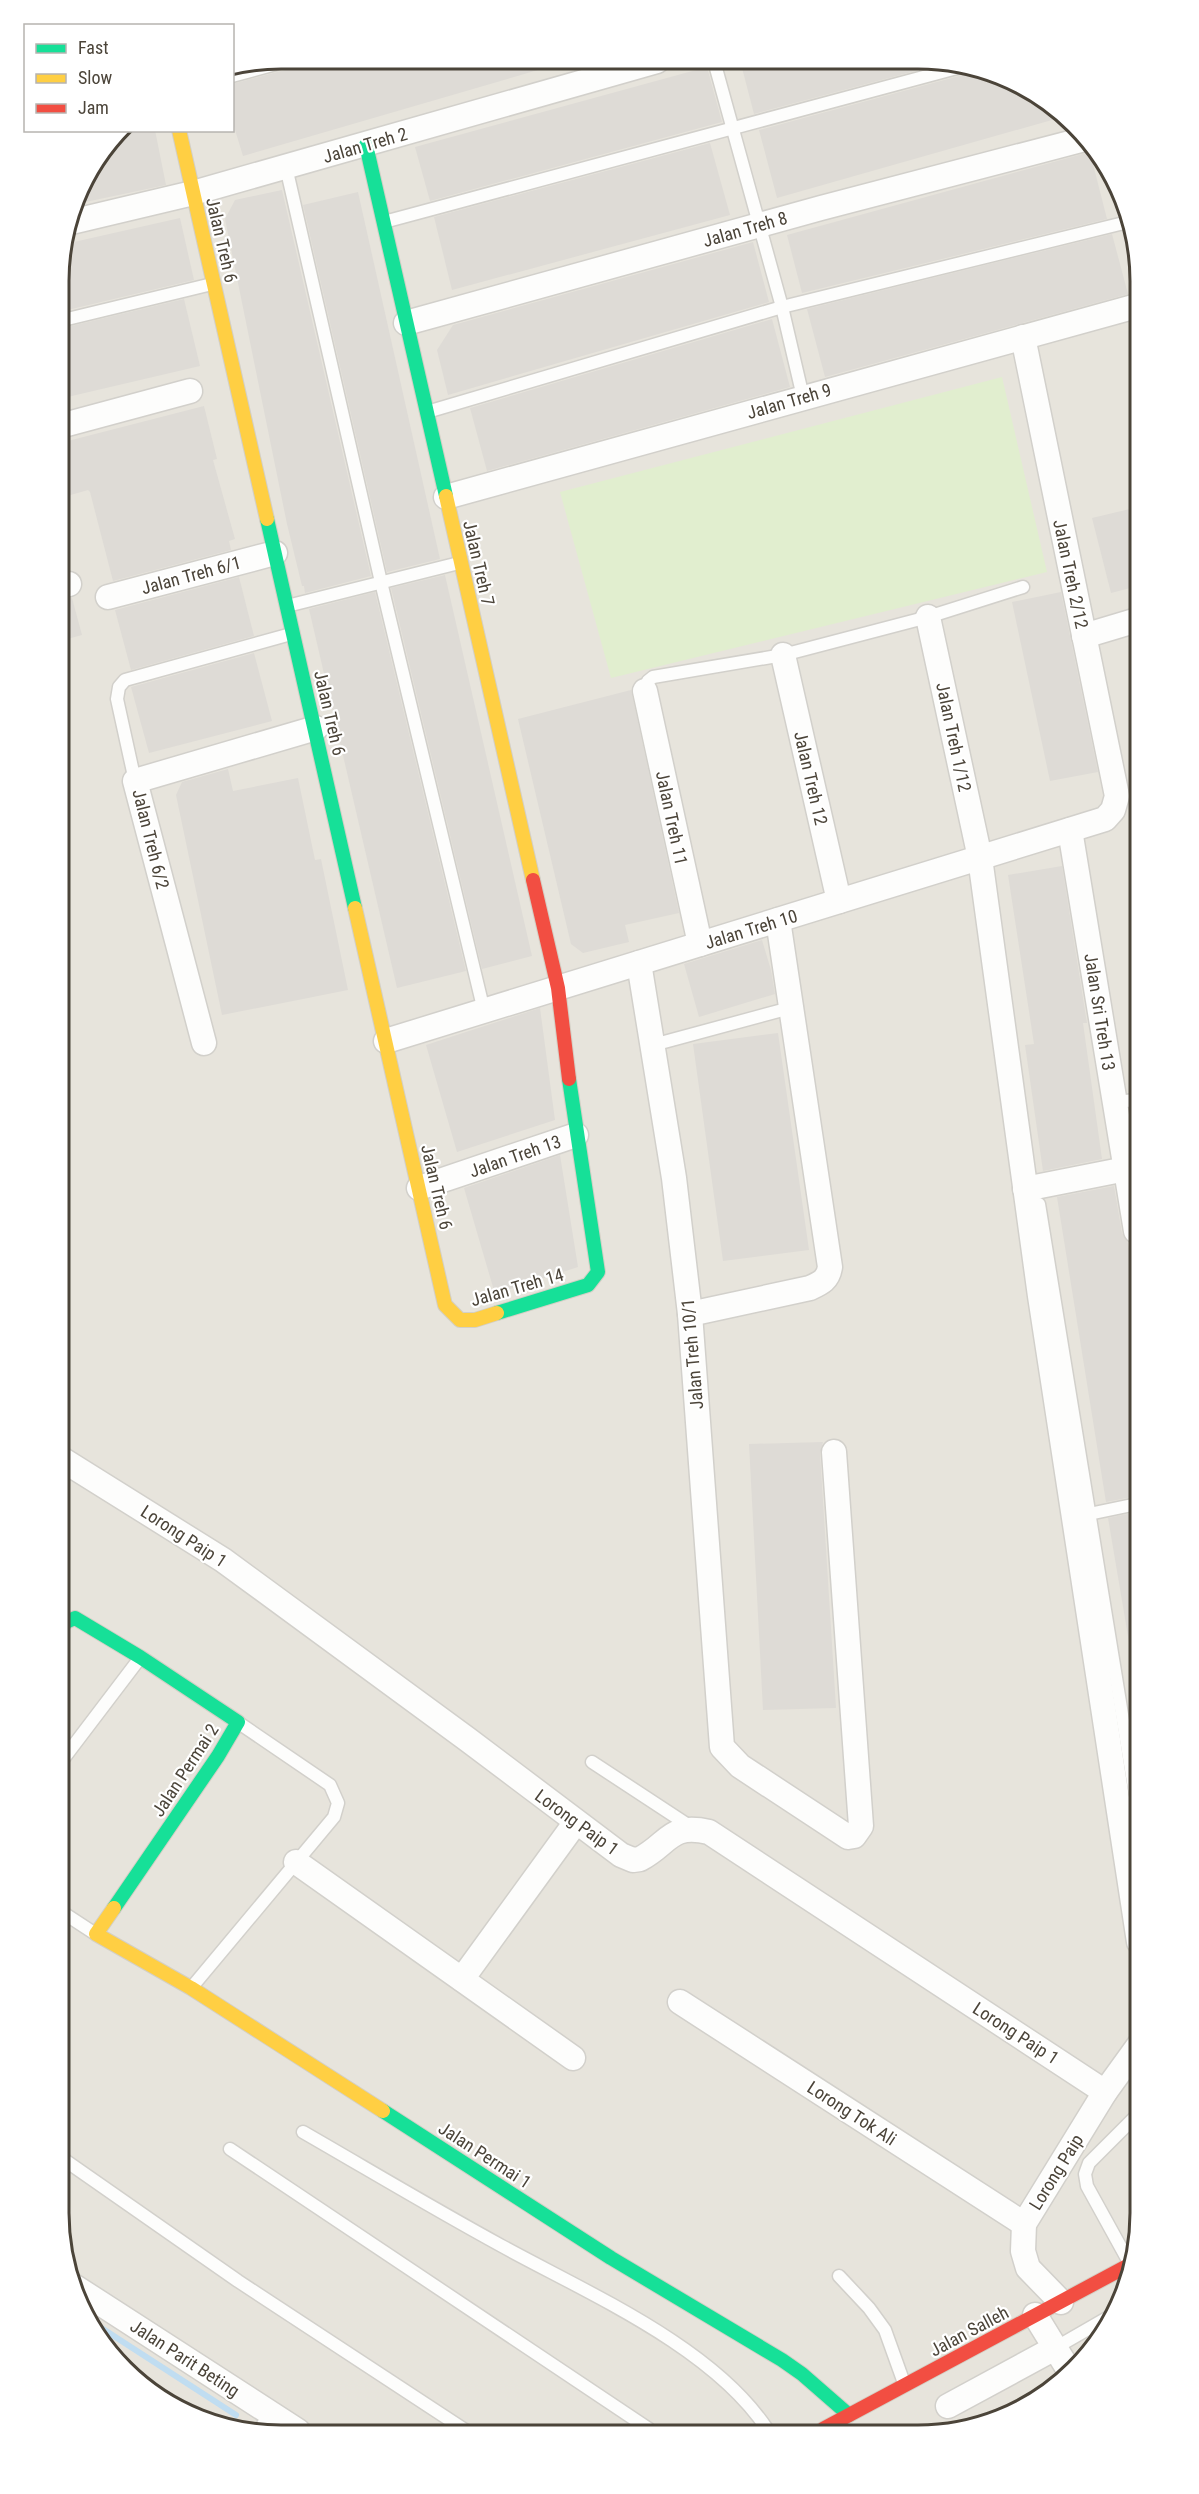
<svg xmlns="http://www.w3.org/2000/svg" width="1199" height="2494" font-family="'Roboto Condensed',sans-serif">
	<style>
		.residential { fill: #e7e4dc }
		.green { fill: #e1eecf }
		.lines { fill: none; stroke-linecap: round; stroke-linejoin: round }
		.stream { stroke: #c0ddf1; stroke-width: 6 }
		.building { fill: #dedbd6 }
		.lane-casing { stroke: #d2d0cb; stroke-width: 15 }
		.street-casing { stroke: #d2d0cb; stroke-width: 27 }
		.fast-casing { stroke: #d3cfc5; stroke-width: 16 }
		.slow-casing { stroke: #d3cfc5; stroke-width: 16 }
		.jam-casing { stroke: #d3cfc5; stroke-width: 16 }
		.lane { stroke: #fdfdfc; stroke-width: 12 }
		.street { stroke: #fdfdfc; stroke-width: 24 }
		.fast { stroke: #16e098; stroke-width: 14 }
		.slow { stroke: #ffcf43; stroke-width: 14 }
		.jam { stroke: #f24e42; stroke-width: 14 }
		.labels { text-anchor: middle; dominant-baseline: central; stroke-width: 4.5; stroke-linejoin: round; paint-order: stroke }
		.street-label { font-size: 18px; fill: #4b4439; stroke: #fff }
		.rim { fill: none; stroke: #4b4439; stroke-width: 3 }
	</style>
	<rect width="100%" height="100%" fill="#f4f2ee"/>
	<path class="residential" d="M281 59 961 63 1017 82 1065 114 1110 170 1133 223 1140 2228 1124 2298 1094 2349 1042 2398 976 2428 238 2431 182 2412 134 2380 89 2324 66 2271 59 266 82 182 121 131 232 130 233 68Z"/>
	<path class="green" d="M1002 377 1047 572 611 678 560 492Z"/>
	<g class="lines">
		<path class="stream" d="M86 2318 236 2415"/>
	</g>
	<g class="building">
		<path d="M302 59H347L349 69 380 59 555 60V65L243 156 232 120V84L296 67 300 64Z"/>
		<path d="M749 61 894 62 945 63 754 114 741 64Z"/>
		<path d="M707 67 722 122 430 201 415 147Z"/>
		<path d="M976 68 1017 82 1066 116 777 198 759 130 970 73Z"/>
		<path d="M121 130H155L166 185 76 204 82 182Z"/>
		<path d="M710 143 730 215 452 290 434 217Z"/>
		<path d="M1090 152 1107 219 802 293 787 235Z"/>
		<path d="M282 190 371 576 305 593 304 586H302L287 524 225 219 235 200Z"/>
		<path d="M358 192 440 559 387 572 303 205Z"/>
		<path d="M180 218 194 280 59 312V266L65 244Z"/>
		<path d="M1112 234 1128 294 825 377 807 309Z"/>
		<path d="M753 242 769 302 448 395 437 350 453 325Z"/>
		<path d="M184 299 200 366 59 399V329Z"/>
		<path d="M772 319 790 387 487 471 470 408Z"/>
		<path d="M204 406 217 459 213 460 235 539 229 541 231 550 113 581 90 492 88 490 60 498V443Z"/>
		<path d="M1134 508V587L1111 593 1092 518Z"/>
		<path d="M445 575 532 956 482 969 391 588Z"/>
		<path d="M239 577 254 636 131 670 115 610Z"/>
		<path d="M375 592 466 971 397 988 309 609Z"/>
		<path d="M1061 592 1098 772 1050 781 1012 602Z"/>
		<path d="M72 598 82 635 60 641V600Z"/>
		<path d="M254 653 272 721 149 753 131 687Z"/>
		<path d="M631 690 679 913 625 925 629 942 583 953 571 944 518 719Z"/>
		<path d="M228 769 233 791 298 778 315 860 321 859 348 990 222 1015 176 795 182 782Z"/>
		<path d="M1062 866 1087 1023H1083L1102 1159 1043 1171 1025 1045 1034 1044 1008 875Z"/>
		<path d="M762 940 771 970 775 994 699 1017 684 964Z"/>
		<path d="M540 1008 555 1120 457 1152 426 1045Z"/>
		<path d="M778 1033 809 1250 723 1261 693 1044Z"/>
		<path d="M560 1155 578 1267 495 1294 464 1188Z"/>
		<path d="M1114 1186 1122 1233 1128 1243 1137 1293V1496L1106 1502 1057 1197Z"/>
		<path d="M823 1442 820 1453 836 1708 763 1710 749 1444Z"/>
		<path d="M1137 1512 1138 1642H1129L1108 1518Z"/>
	</g>
	<g class="lines">
		<g class="lane-casing">
			<g id="lane">
				<path d="M714 61 782 307 803 397"/>
				<path d="M232 76 294 59"/>
				<path d="M286 167 381 582 484 1011"/>
				<path d="M384 222 968 65"/>
				<path d="M59 321 212 284"/>
				<path d="M427 412 782 307 1132 221"/>
				<path d="M287 606 459 563"/>
				<path d="M645 691 648 681 653 677 783 655 928 617 1023 587"/>
				<path d="M135 781 117 699 119 687 125 680 291 634"/>
				<path d="M653 1045 790 1008"/>
				<path d="M1115 1102 1136 1100"/>
				<path d="M1039 1204 1139 1819"/>
				<path d="M1089 1514 1137 1504"/>
				<path d="M64 1758 140 1658"/>
				<path d="M592 1762 691 1827"/>
				<path d="M65 1914 94 1933"/>
				<path d="M192 1987 334 1817 338 1803 330 1785 239 1723"/>
				<path d="M303 2132C369 2170 434 2209 500 2245 587 2293 712 2346 767 2429"/>
				<path d="M230 2149 649 2429"/>
				<path d="M66 2161 238 2281 465 2430"/>
				<path d="M1130 2264 1087 2186 1085 2174 1089 2163 1140 2112"/>
				<path d="M839 2276 869 2308 885 2330 904 2383"/>
				<path d="M1055 2348 1114 2314"/>
				<path d="M259 2431 270 2413"/>
			</g>
		</g>
		<g class="street-casing">
			<g id="street">
				<path d="M71 222 193 193 657 61"/>
				<path d="M406 323 821 208 1085 139"/>
				<path d="M60 426 190 391"/>
				<path d="M446 497 1133 307"/>
				<path d="M60 586 69 584"/>
				<path d="M108 597 275 553"/>
				<path d="M928 617 980 858 1040 1296 1139 1942"/>
				<path d="M1084 636 1134 621"/>
				<path d="M783 655 839 901"/>
				<path d="M645 691 700 944"/>
				<path d="M1070 830 1136 1231"/>
				<path d="M639 963 674 1178 690 1314 722 1747 740 1766 848 1837 854 1836 861 1826 834 1452"/>
				<path d="M386 1041 1105 819 1113 810 1117 796 1023 337"/>
				<path d="M204 1043 135 781 316 728"/>
				<path d="M419 1188 576 1135"/>
				<path d="M1025 1189 1126 1169"/>
				<path d="M690 1314 810 1288C821 1283 828 1280 830 1267L778 920"/>
				<path d="M63 1460 223 1560 467 1739 621 1855 633 1860 640 1859C670 1843 669 1823 709 1832L1105 2092"/>
				<path d="M296 1862 573 2058"/>
				<path d="M462 1979 576 1822"/>
				<path d="M680 2002 1024 2224"/>
				<path d="M72 2285 298 2431"/>
				<path d="M1061 2302 1028 2268 1023 2251 1024 2224 1105 2092 1139 2045"/>
				<path d="M1035 2315 1070 2372"/>
				<path d="M948 2406 1055 2348"/>
			</g>
		</g>
		<g class="fast-casing">
			<g id="fast">
				<path d="M366 145 446 496"/>
				<path d="M267 519 355 908"/>
				<path d="M497 1313 588 1285 598 1272 569 1079"/>
				<path d="M64 1623 75 1618 140 1657 238 1722 218 1756 114 1908"/>
				<path d="M383 2111 611 2258 782 2360 802 2374 849 2415"/>
			</g>
		</g>
		<g class="slow-casing">
			<g id="slow">
				<path d="M179 130 267 519"/>
				<path d="M446 496 533 880"/>
				<path d="M355 908 445 1305 460 1320H475L497 1313"/>
				<path d="M114 1908 96 1934 191 1988 383 2111"/>
			</g>
		</g>
		<g class="jam-casing">
			<g id="jam">
				<path d="M533 880 558 988 569 1079"/>
				<path d="M823 2429 1131 2264"/>
			</g>
		</g>
		<use href="#lane" class="lane"/>
		<use href="#street" class="street"/>
		<use href="#fast" class="fast"/>
		<use href="#slow" class="slow"/>
		<use href="#jam" class="jam"/>
	</g>
	<g class="labels">
		<g class="street-label">
			<text transform="translate(365 145) rotate(-16)">Jalan Treh 2</text>
			<text transform="translate(745 229) rotate(-16)">Jalan Treh 8</text>
			<text transform="translate(222 240) rotate(77)">Jalan Treh 6</text>
			<text transform="translate(789 401) rotate(-16)">Jalan Treh 9</text>
			<text transform="translate(479 563) rotate(77)">Jalan Treh 7</text>
			<text transform="translate(1071 574) rotate(78)">Jalan Treh 2/12</text>
			<text transform="translate(191 575) rotate(-15)">Jalan Treh 6/1</text>
			<text transform="translate(330 713) rotate(77)">Jalan Treh 6</text>
			<text transform="translate(954 737) rotate(78)">Jalan Treh 1/12</text>
			<text transform="translate(811 778) rotate(77)">Jalan Treh 12</text>
			<text transform="translate(672 818) rotate(78)">Jalan Treh 11</text>
			<text transform="translate(151 839) rotate(76)">Jalan Treh 6/2</text>
			<text transform="translate(751 929) rotate(-17)">Jalan Treh 10</text>
			<text transform="translate(1100 1012) rotate(81)">Jalan Sri Treh 13</text>
			<text transform="translate(515 1156) rotate(-19)">Jalan Treh 13</text>
			<text transform="translate(437 1187) rotate(77)">Jalan Treh 6</text>
			<text transform="translate(517 1287) rotate(-16)">Jalan Treh 14</text>
			<text transform="translate(692 1354) rotate(-95)">Jalan Treh 10/1</text>
			<text transform="translate(184 1536) rotate(33)">Lorong Paip 1</text>
			<text transform="translate(185 1770) rotate(-57)">Jalan Permai 2</text>
			<text transform="translate(577 1822) rotate(36)">Lorong Paip 1</text>
			<text transform="translate(1016 2033) rotate(33)">Lorong Paip 1</text>
			<text transform="translate(852 2113) rotate(33)">Lorong Tok Ali</text>
			<text transform="translate(485 2155) rotate(33)">Jalan Permai 1</text>
			<text transform="translate(1056 2172) rotate(-58)">Lorong Paip</text>
			<text transform="translate(969 2331) rotate(-28)">Jalan Salleh</text>
			<text transform="translate(185 2358) rotate(33)">Jalan Parit Beting</text>
		</g>
	</g>
	<path d="M0 0H1199V2494H0ZM281 69H918A212 212 0 0 1 1130 281V2213A212 212 0 0 1 918 2425H281A212 212 0 0 1 69 2213V281A212 212 0 0 1 281 69Z" fill="#fff" fill-rule="evenodd"/>
	<path class="rim" d="M281 69H918A212 212 0 0 1 1130 281V2213A212 212 0 0 1 918 2425H281A212 212 0 0 1 69 2213V281A212 212 0 0 1 281 69Z"/>
	<rect x="24" y="24" width="210" height="108" fill="#ffffff" stroke="#b7b4b0" stroke-width="1.5"/>
	<rect x="36" y="44" width="30" height="9" fill="#16e098" stroke="#b7b4b0" stroke-width="1.5"/>
	<text x="78" y="54" font-size="18" fill="#4b4439">Fast</text>
	<rect x="36" y="74" width="30" height="9" fill="#ffcf43" stroke="#b7b4b0" stroke-width="1.5"/>
	<text x="78" y="84" font-size="18" fill="#4b4439">Slow</text>
	<rect x="36" y="104" width="30" height="9" fill="#f24e42" stroke="#b7b4b0" stroke-width="1.5"/>
	<text x="78" y="114" font-size="18" fill="#4b4439">Jam</text>
</svg>
